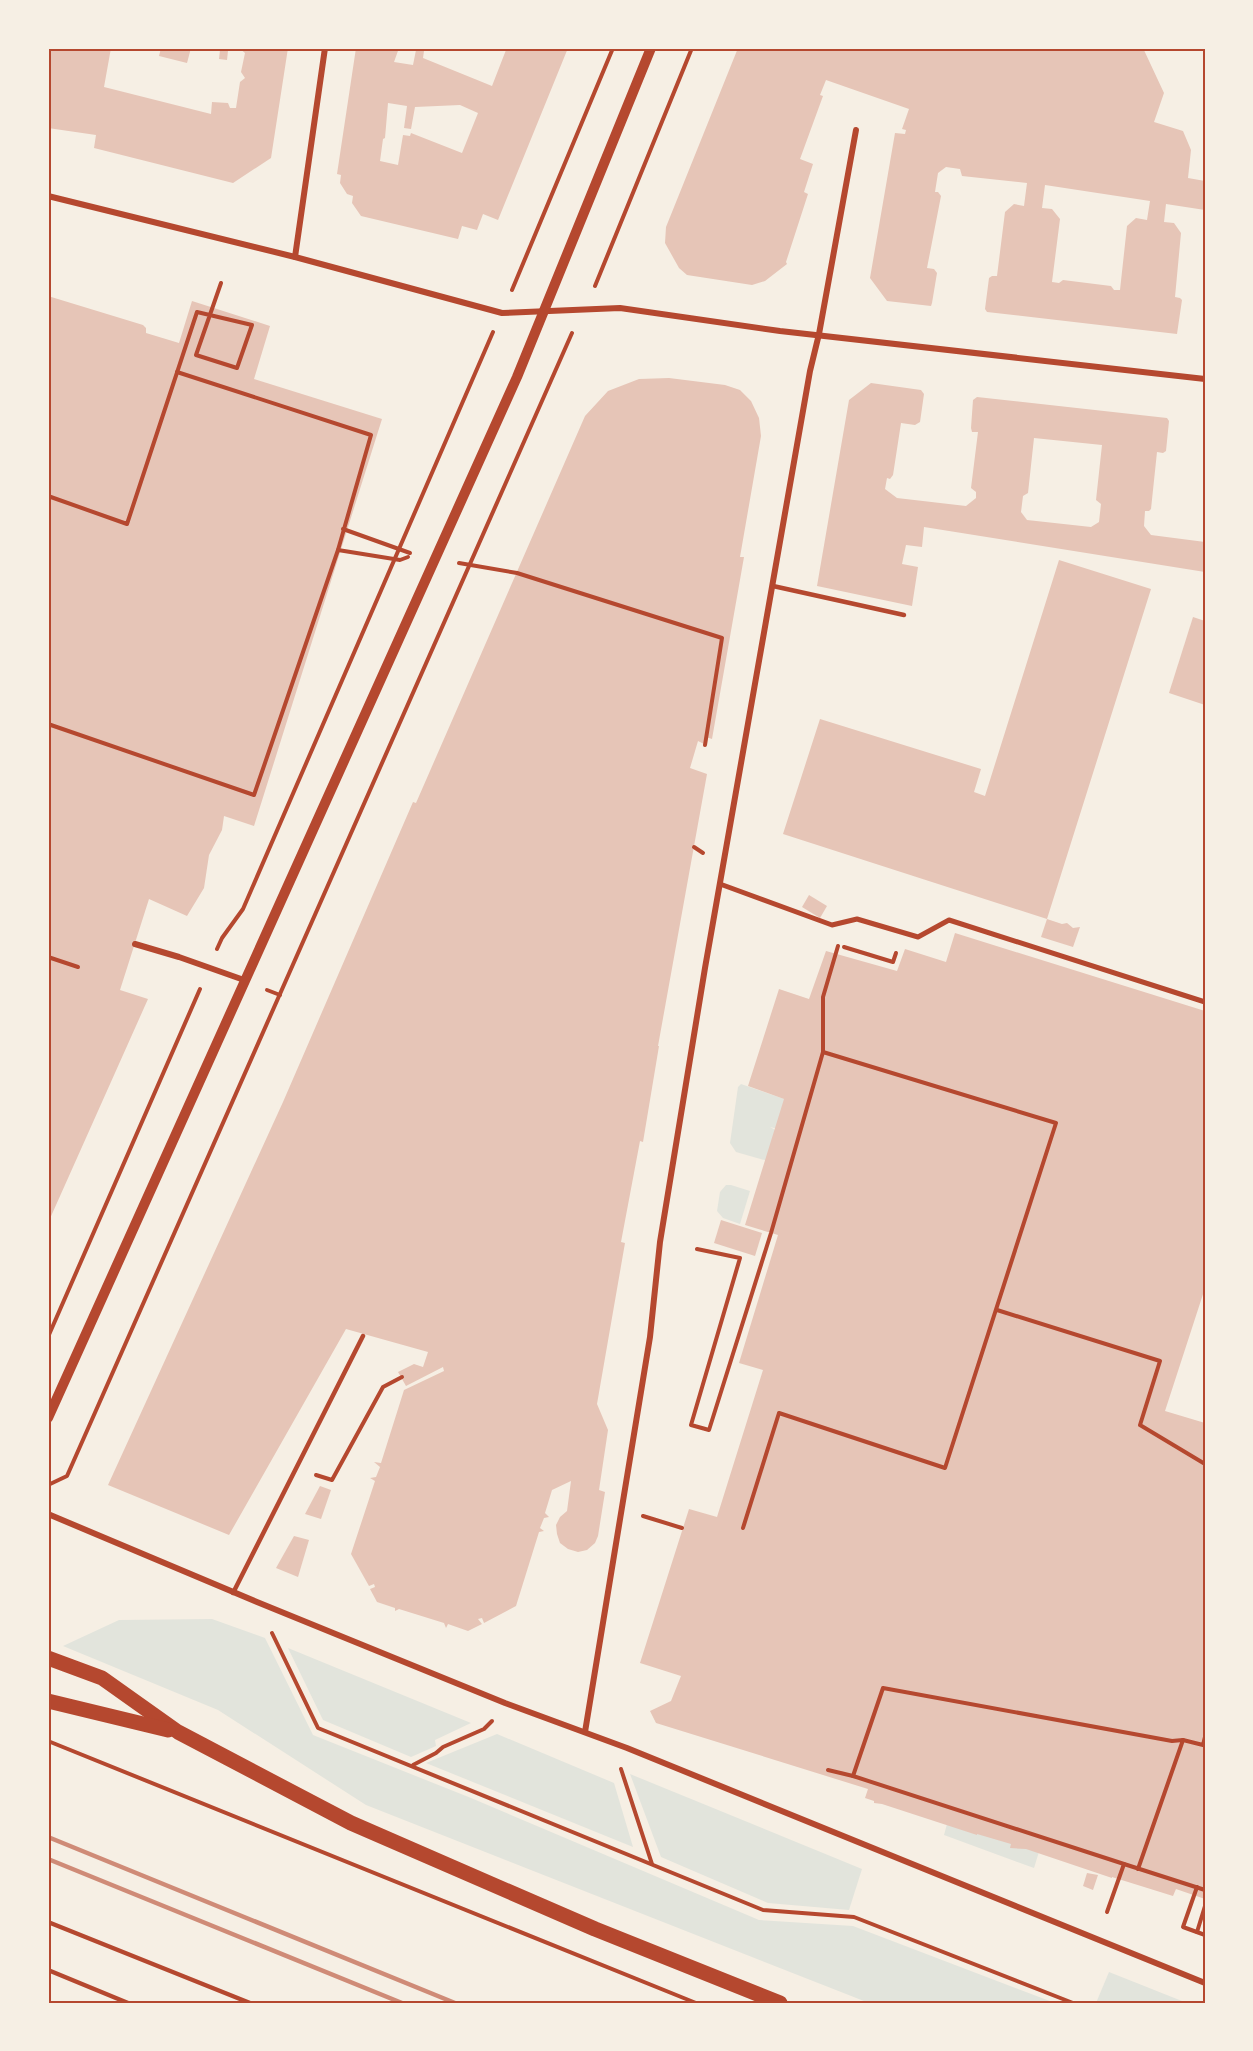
<svg xmlns="http://www.w3.org/2000/svg" width="1253" height="2051" font-family="Signika,sans-serif">
	<style>
		.green { fill: #e2e4dc }
		.building { fill: #e6c5b7; fill-rule: evenodd }
		.lines { fill: none; stroke-linecap: round; stroke-linejoin: round }
		.path { stroke: #b5482f; stroke-width: 4 }
		.service { stroke: #b5482f; stroke-width: 4.5 }
		.pedestrian { stroke: #b5482f; stroke-width: 5 }
		.minor { stroke: #b5482f; stroke-width: 6 }
		.tertiary { stroke: #b5482f; stroke-width: 10 }
		.primary { stroke: #b5482f; stroke-width: 15 }
		.rail { stroke: #cf8b77; stroke-width: 4.5 }
		.neatline { fill: none; stroke: #b5482f; stroke-width: 2 }
	</style>
	<rect width="100%" height="100%" fill="#f6efe4"/>
	<g class="green">
		<path d="M741 1084 787 1100 778 1129 770 1127 777 1131 768 1161 736 1152 730 1143 738 1087Z"/>
		<path d="M726 1185H731L750 1191 740 1224 723 1218 717 1211 720 1192Z"/>
		<path d="M212 1619 265 1638 313 1735 471 1798 759 1920 853 1926 1055 2003H869L366 1805 218 1710 63 1646 119 1620Z"/>
		<path d="M288 1648 471 1723 435 1740 436 1746 411 1757 323 1720Z"/>
		<path d="M497 1734 614 1783 633 1847 426 1763Z"/>
		<path d="M630 1774 862 1869 849 1910 768 1903 661 1857Z"/>
		<path d="M950 1813 1042 1842 1034 1868 944 1835Z"/>
		<path d="M1109 1972 1187 2003H1096Z"/>
	</g>
	<g class="building">
		<path d="M48 48H111L104 87 211 114 212 102 228 103 230 108H236L240 82 245 78 241 72 245 53 239 48H288L271 158 233 183 94 148 96 135 48 128Z"/>
		<path d="M161 48H191L187 63 159 56Z"/>
		<path d="M356 48H399L394 62 413 65 416 50 424 51 423 58 492 86 506 50 501 48H568L498 220 483 214 477 230 462 226 458 239 361 216 352 203 353 196 347 194 340 183 341 175 337 174ZM388 103 407 106 404 128 411 129 415 107 460 105 478 113 462 153 411 133 410 136 403 135 398 165 380 161 383 139 385 138Z"/>
		<path d="M738 48H1143L1164 93 1154 122 1183 131 1191 150 1188 178 1205 181V210L1166 204 1164 222 1174 223 1181 233 1175 297 1180 298 1182 300 1177 334 987 312 985 309 989 278 992 276H997L1005 212 1014 204 1024 206 1027 183 962 176 960 169 946 167 938 173 935 192H938L941 196 927 268 934 269 937 273 932 303 931 306 887 301 870 278 895 133 905 134 906 130 902 129 909 109 826 80 820 95 823 96 800 159 813 164 804 192 808 194 786 262 787 264 765 281 752 285 687 275 679 268 665 243 666 227ZM1045 185 1150 201 1147 220 1136 218 1127 226 1120 290H1114L1111 286 1063 280 1059 283 1052 282 1060 219 1052 209 1042 208Z"/>
		<path d="M220 50 228 51 227 60 219 59Z"/>
		<path d="M48 296 143 325 146 328V333L179 343 192 301 270 326 254 379 382 419 254 826 224 816 222 830 209 855 204 888 187 916 149 899 120 990 148 999 48 1223Z"/>
		<path d="M669 378 725 385 740 390 751 401 759 418 761 436 740 557H744L712 739 706 737 704 744 698 741 690 768 707 774 658 1046H659L643 1142 640 1141 621 1242 625 1243 597 1404 608 1430 599 1490 605 1492 598 1536 595 1543 587 1550 578 1552 568 1549 560 1543 557 1534 556 1525 560 1517 567 1511 571 1481 552 1490 545 1513 549 1517 544 1518 540 1528 544 1531 539 1532 516 1606 484 1623 482 1618 478 1619 482 1624 468 1631 448 1624 446 1628 444 1623 399 1609 395 1611V1608L377 1602 370 1589 375 1587 374 1584 369 1586 351 1554 375 1481 370 1478 376 1477 380 1467 374 1462 381 1463 404 1390 444 1371 443 1367 406 1386 398 1372 414 1364 423 1367 428 1352 346 1329 229 1535 108 1485 283 1102 413 802 416 803 585 416 608 391 639 379Z"/>
		<path d="M871 383 921 390 924 394 920 422 915 425 901 423 893 475 890 479 887 478 885 489 897 498 966 506 976 498V492L971 488 978 432H972L971 428 973 400 977 397 1167 418 1169 421 1166 451 1163 453 1157 452 1151 509 1149 511H1145L1144 526 1151 535 1205 542V572L924 527 922 547 906 545 902 564 918 567 912 606 817 586 849 400ZM1034 438 1102 445 1096 500 1101 504 1099 522 1091 527 1027 520 1021 512 1023 496 1028 493Z"/>
		<path d="M1059 560 1151 589 1047 919 783 834 820 719 981 769 974 792 985 796Z"/>
		<path d="M1193 617 1205 621V705L1169 693Z"/>
		<path d="M809 895 827 906 820 918 802 907Z"/>
		<path d="M1047 919 1062 924 1067 923 1073 928 1080 927 1073 947 1041 937Z"/>
		<path d="M955 933 1205 1011V1288L1165 1411 1205 1423V1899L1176 1889 1173 1896 1112 1877V1878L1026 1849 1010 1848 1011 1844 977 1834V1835L882 1804 874 1803V1801L865 1798 868 1789 656 1723 650 1711 671 1701 681 1676 640 1663 689 1509 717 1517 763 1370 739 1363 778 1235 745 1225 784 1099 748 1086 779 989 809 999 826 951 897 971 905 949 946 962Z"/>
		<path d="M721 1220 762 1233 755 1256 714 1243Z"/>
		<path d="M320 1486 331 1490 321 1519 305 1514Z"/>
		<path d="M294 1536 309 1540 298 1577 276 1568Z"/>
		<path d="M1087 1873 1098 1875 1093 1890 1083 1886Z"/>
	</g>
	<g class="lines">
		<g class="path">
			<path d="M595 286 692 48"/>
			<path d="M512 290 613 48"/>
			<path d="M48 496 127 524 197 312 252 325 237 368 196 355 221 283"/>
			<path d="M343 529 410 553"/>
			<path d="M338 550 400 560 408 557"/>
			<path d="M459 563 517 573 722 638 705 745"/>
			<path d="M48 724 254 795 338 550 371 435 177 372"/>
			<path d="M694 847 703 853"/>
			<path d="M844 947 893 962 896 953"/>
			<path d="M217 949 222 938 243 909 493 332"/>
			<path d="M48 957 78 967"/>
			<path d="M267 990 280 995"/>
			<path d="M823 1052V997L838 946"/>
			<path d="M697 1249 740 1258 691 1425 709 1430 771 1233 823 1052 1056 1123 945 1468 779 1413 743 1528"/>
			<path d="M997 1310 1160 1361 1140 1425 1205 1464"/>
			<path d="M48 1337 200 989"/>
			<path d="M316 1475 332 1480 383 1387 402 1377"/>
			<path d="M48 1485 67 1476 572 333"/>
			<path d="M643 1516 682 1528"/>
			<path d="M272 1633 318 1728 763 1910 854 1917 1073 2003"/>
			<path d="M48 1741 696 2003"/>
			<path d="M413 1765 436 1753 443 1747 484 1729 492 1721"/>
			<path d="M621 1769 652 1864"/>
			<path d="M828 1770 853 1776 1124 1864"/>
			<path d="M853 1776 883 1688 1172 1741 1183 1740"/>
			<path d="M1138 1869 1183 1740 1203 1745 1205 1737"/>
			<path d="M1197 1887 1183 1927 1205 1935"/>
			<path d="M1107 1912 1124 1864 1205 1890"/>
			<path d="M1197 1932 1205 1906"/>
		</g>
		<g class="service">
			<path d="M773 586 904 615"/>
			<path d="M233 1593 363 1336"/>
			<path d="M48 1922 250 2003"/>
			<path d="M48 1970 128 2003"/>
		</g>
		<path class="pedestrian" d="M720 884 832 925 857 919 918 937 949 920 1205 1002"/>
		<g class="minor">
			<path d="M48 196 295 257 502 313 620 308 780 331 1205 379"/>
			<path d="M295 257 325 48"/>
			<path d="M135 944 179 957 244 980"/>
			<path d="M48 1514 257 1602 505 1703 627 1748 1205 1983"/>
			<path d="M585 1732 650 1337 660 1242 705 968 810 371 819 334 856 130"/>
		</g>
		<path class="tertiary" d="M48 1418 517 377 651 48"/>
		<g class="primary">
			<path d="M48 1658 102 1678 178 1732 351 1823 595 1929 780 2003"/>
			<path d="M48 1701 168 1730"/>
		</g>
		<g class="rail">
			<path d="M48 1837 455 2003"/>
			<path d="M48 1859 402 2003"/>
		</g>
	</g>
	<rect width="1253" height="2051" fill="none" stroke="#f6efe4" stroke-width="99"/>
	<rect x="50" y="50" width="1154" height="1952" class="neatline"/>
</svg>
